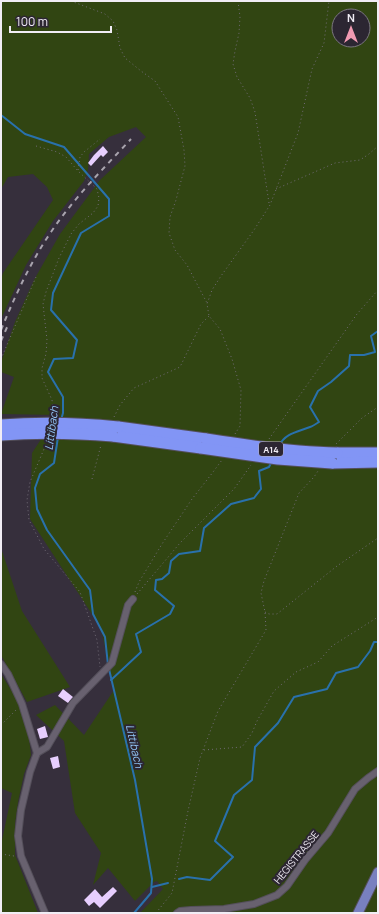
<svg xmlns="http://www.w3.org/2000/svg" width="379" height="914" font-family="Manrope,sans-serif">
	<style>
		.green { fill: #314512; fill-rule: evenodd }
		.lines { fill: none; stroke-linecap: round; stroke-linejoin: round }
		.stream { stroke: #2971ac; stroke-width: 2 }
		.building { fill: #e7cefe }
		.minor-casing { stroke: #544f5a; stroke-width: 8 }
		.primary-casing { stroke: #544f5a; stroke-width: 11 }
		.motorway-casing { stroke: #544f5a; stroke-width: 13 }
		.path { stroke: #726c77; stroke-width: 1; stroke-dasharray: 1 3; stroke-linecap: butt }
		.minor { stroke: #68616f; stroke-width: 6 }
		.primary { stroke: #7880bf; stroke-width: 9 }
		.motorway { stroke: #8295f5; stroke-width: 11 }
		.rail { stroke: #a8a3ad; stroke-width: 2; stroke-dasharray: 5 5; stroke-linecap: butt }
		.motorway-bridge-casing { stroke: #544f5a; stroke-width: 13; stroke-linecap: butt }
		.motorway-bridge { stroke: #8295f5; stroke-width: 11 }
		.labels { text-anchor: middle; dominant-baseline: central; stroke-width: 4; stroke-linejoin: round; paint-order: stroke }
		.shield { fill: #2c2632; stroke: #b6b1ba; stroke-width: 1 }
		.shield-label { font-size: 9px; font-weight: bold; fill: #f1edf5 }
		.street-label { font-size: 10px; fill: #f1edf5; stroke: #2c2632 }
		.water-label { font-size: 11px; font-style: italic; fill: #93c6f7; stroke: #2c2632 }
	</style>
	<rect width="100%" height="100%" fill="#362f3c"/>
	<g class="green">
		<path d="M1 1H378V913H140L163 889 157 881 154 882 135 901 108 868 93 885 101 853 75 813 64 741 36 715 55 705 84 735 114 690 101 628 30 519 32 453 57 415 1 414 14 377 1 372V362L15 322 34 280 60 234 100 180 146 137 136 127 109 137 89 154 88 170 84 181 53 221 26 265 1 319V279L3 273 53 200 47 187 33 174 8 177 1 189ZM339 16H363V40H339Z"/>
		<path d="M1 548 22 611 70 687 27 702 1 655Z"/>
		<path d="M1 674 20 704 29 738 31 755 24 774 18 802 15 824V855L38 913H1V845L12 793 1 788Z"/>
	</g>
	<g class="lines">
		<g class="stream">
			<path d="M1 115 25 134 64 147 109 199V216L81 233 53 293 51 310 77 340 73 358 54 359 48 372 63 397V413L61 420"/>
			<path d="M58 437 54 463 40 474 35 488 37 509 47 530 90 590 93 614 105 637 108 665"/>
			<path d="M279 446C285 433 298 432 310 427 313 426 316 424 319 422L310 407 318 391 331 382 349 366 350 355H364L375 352 371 336 378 331"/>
			<path d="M109 669 135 780 152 879 151 893 134 913"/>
			<path d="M111 680 141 652 136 634 170 614 174 606 155 590 156 580 162 579 169 573 171 561 179 554 200 551 204 528 231 504 254 498 261 489 259 471 269 467 271 463"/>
			<path d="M179 879 187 877 210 880 233 857 215 841 234 795 252 780 255 747 278 723 294 697 327 689 336 673 358 667 370 651 374 642H378"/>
			<path d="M152 887 168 883"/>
		</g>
	</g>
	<g class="building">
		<path d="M103 146 108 152 103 157 101 155 91 166 88 163 94 155Z"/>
		<path d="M63 689 73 697 68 703 58 696Z"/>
		<path d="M45 726 48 737 40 739 37 729Z"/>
		<path d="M58 756 60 767 53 769 50 758Z"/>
		<path d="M113 887 117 891 100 908 94 902 89 906 84 900 95 889 102 897Z"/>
	</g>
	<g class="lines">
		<g class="minor-casing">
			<g id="minor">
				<path d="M1 664 8 674 22 704 37 753"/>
				<path d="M45 913 21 856 18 836 21 810 30 772 37 753 47 747 73 703 112 663 128 605 133 599"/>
				<path d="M177 913 180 911 191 910 224 909 254 904 277 895 287 886 305 860 328 833 355 789 368 778 378 771"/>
			</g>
		</g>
		<g class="primary-casing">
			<path id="primary" d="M358 913 378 872"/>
		</g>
		<g class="motorway-casing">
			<g id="motorway">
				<path d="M118 427 206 439"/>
				<path d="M113 436 201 448"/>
				<path d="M337 453H378"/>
				<path d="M332 463 378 462"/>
			</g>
		</g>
		<g class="path">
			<path d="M71 1 105 14 113 21 117 30 120 48 125 58 141 71 155 81 178 117 184 150 185 166 176 200 170 217 169 233 175 250 187 265 207 303"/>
			<path d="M238 1 240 17 239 33 235 51 233 64 237 77 250 98 255 112 269 203"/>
			<path d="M36 146 57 152 66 157 78 171 97 189 99 198 98 206 93 213 79 224 71 234 59 258 46 292 43 304 47 340 46 354 42 368V378L52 400 54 414"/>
			<path d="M78 170 80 157 84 152 100 139"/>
			<path d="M276 189 335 163 360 160 369 154 378 146"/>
			<path d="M1 359 36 277"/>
			<path d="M114 417 120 405 134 388 180 367 201 324 209 316"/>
			<path d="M235 434 240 426 241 390 232 359 220 329 209 316 207 304 212 290 221 276 254 230 270 205 298 133 312 69 324 43 329 1"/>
			<path d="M269 439 357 314 378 290"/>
			<path d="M47 442 30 482 27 500 29 520 44 549 80 592 97 640 100 667"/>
			<path d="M336 444 362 418 378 407"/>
			<path d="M92 479 101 445"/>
			<path d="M135 592 139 582 162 544 192 499 210 476 222 460"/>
			<path d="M137 594 180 543 234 489 251 465"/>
			<path d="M265 612 269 614H277L337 566 378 538"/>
			<path d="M1 725 17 709"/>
			<path d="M204 750 242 747 252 733 257 721 274 691 296 672 318 662 332 646 378 617"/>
			<path d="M1 854 14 856"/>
			<path d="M156 913 172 893 188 811 200 758 218 711 266 630 265 612 261 593 264 581 299 493 314 477 318 471"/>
		</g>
		<use href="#minor" class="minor"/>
		<use href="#primary" class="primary"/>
		<use href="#motorway" class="motorway"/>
		<g class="rail">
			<path d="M1 330C15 296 30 263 51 232 74 198 103 169 131 139"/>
			<path d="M1 341 8 325"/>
		</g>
		<g class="motorway-bridge-casing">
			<g id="motorway-bridge">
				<path d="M1 425C40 422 79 423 118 427"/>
				<path d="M1 435C38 432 76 433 113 436"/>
				<path d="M206 439C250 446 293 452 337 453"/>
				<path d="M201 448 278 459 332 463"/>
			</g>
		</g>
		<use href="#motorway-bridge" class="motorway-bridge"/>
	</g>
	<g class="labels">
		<rect class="shield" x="259" y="442" width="24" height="14" rx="3"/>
		<g class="shield-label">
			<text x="271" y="449">A14</text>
		</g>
		<g class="street-label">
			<text transform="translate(296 857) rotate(-51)">HEGISTRASSE</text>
		</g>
		<g class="water-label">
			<text transform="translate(51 428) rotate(-82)">Littibach</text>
			<text transform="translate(135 746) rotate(77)">Littibach</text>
		</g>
	</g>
	<rect width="379" height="914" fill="none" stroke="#f1edf5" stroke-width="4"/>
	<g transform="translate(351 28)"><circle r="19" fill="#2c2632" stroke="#7b7680"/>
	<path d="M0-3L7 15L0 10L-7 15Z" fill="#f19ab2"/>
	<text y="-6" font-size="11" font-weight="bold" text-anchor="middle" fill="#f1edf5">N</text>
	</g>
	<path d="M10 26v6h101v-6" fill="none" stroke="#f1edf5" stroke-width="2"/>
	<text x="16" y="26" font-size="12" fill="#f1edf5" stroke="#2c2632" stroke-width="3" paint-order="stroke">100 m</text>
</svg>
